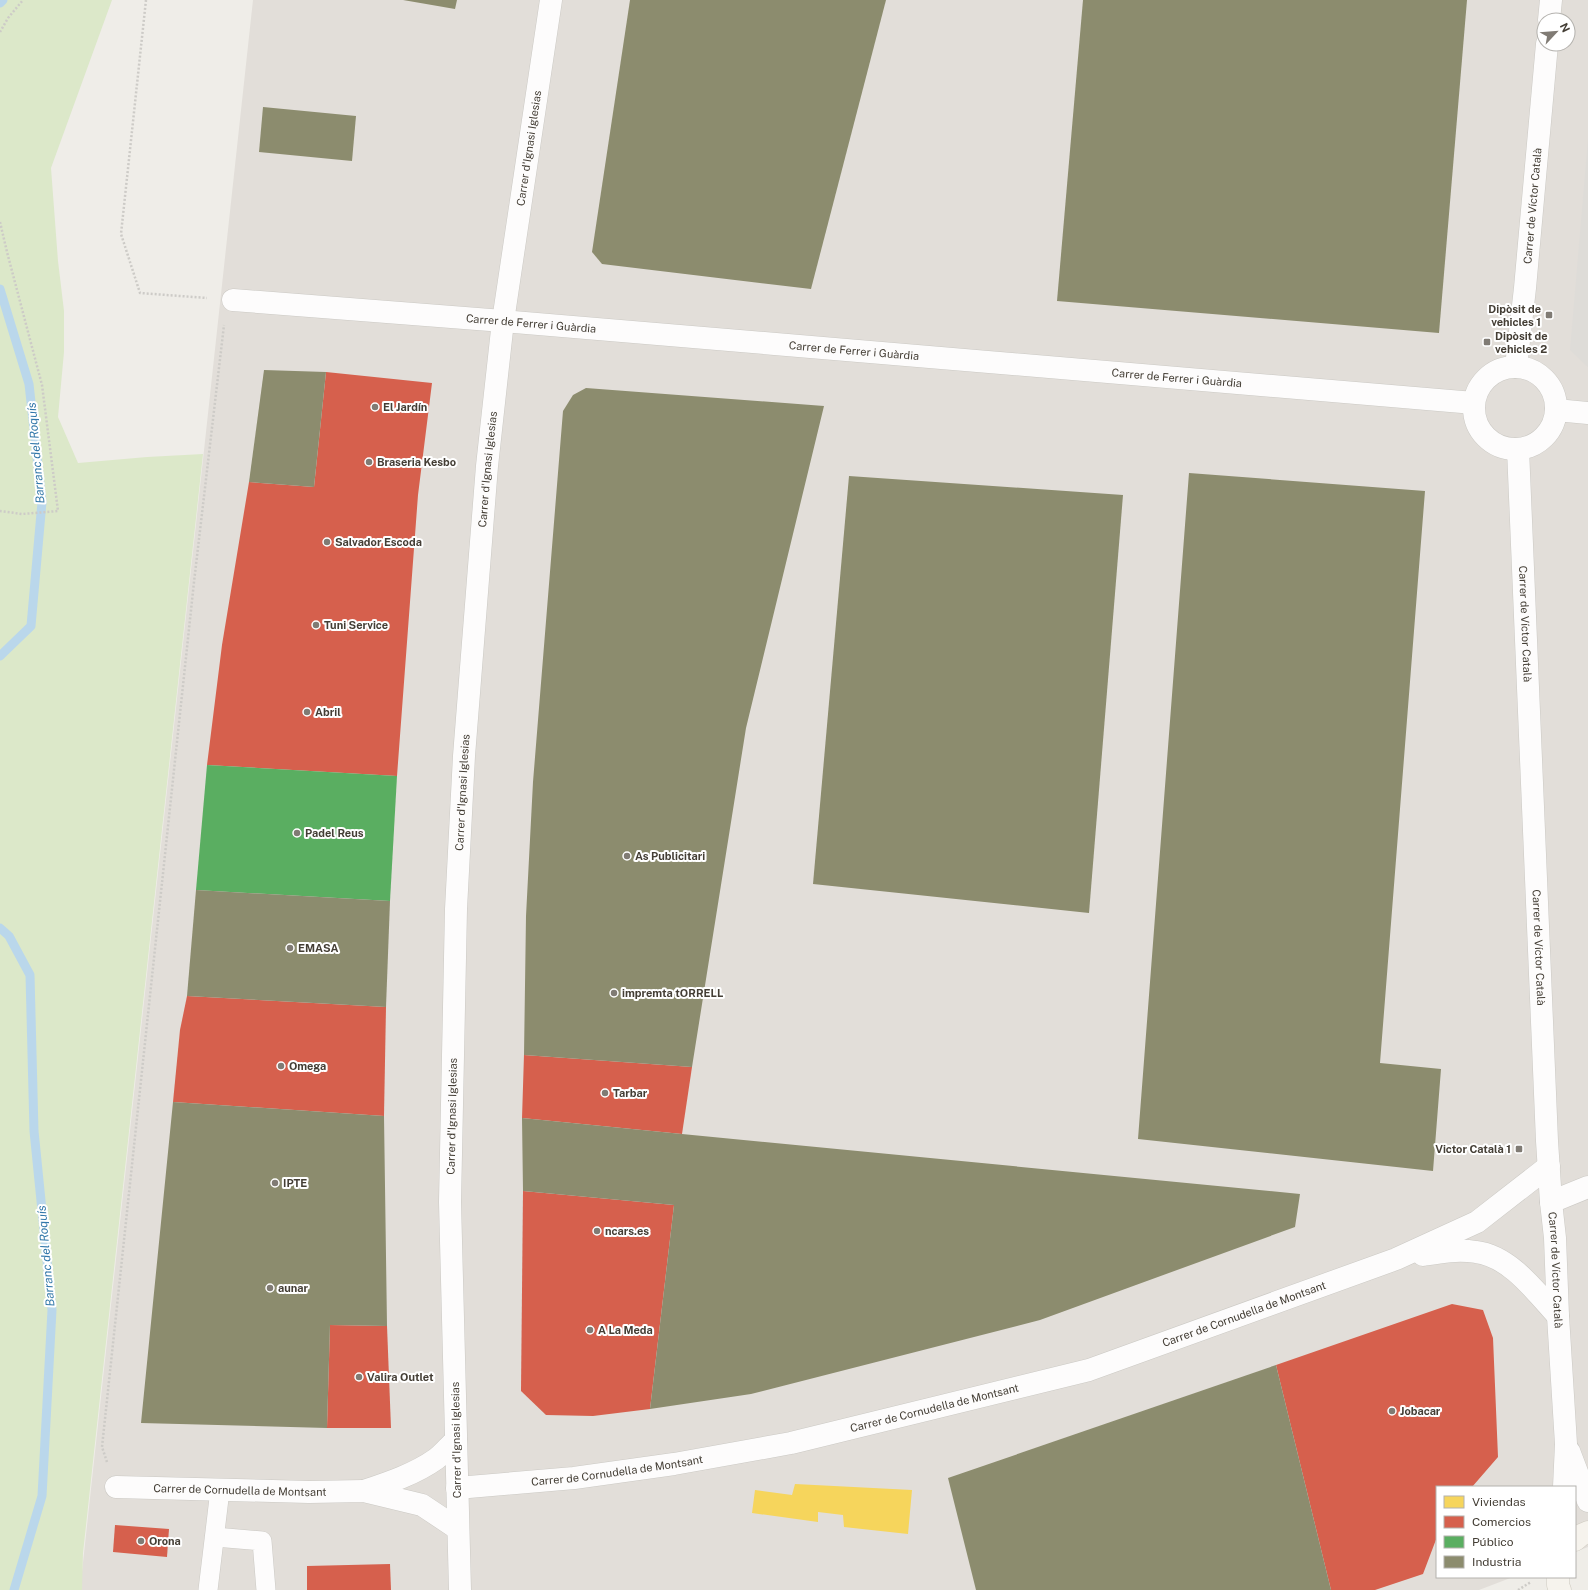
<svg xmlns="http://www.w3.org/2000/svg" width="1588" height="1590" font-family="'Public Sans',sans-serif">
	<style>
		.industrial { fill: #e2ded9; fill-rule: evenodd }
		.green { fill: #dce8c9 }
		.parking { fill: #dedcd8 }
		.homes { fill: #f6d55c }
		.shops { fill: #d6604d }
		.public { fill: #5aae61 }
		.industry { fill: #8c8c6e }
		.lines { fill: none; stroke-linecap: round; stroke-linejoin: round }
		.stream { stroke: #bad7eb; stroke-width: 9 }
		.lane-casing { stroke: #cbc9c4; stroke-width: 20 }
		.street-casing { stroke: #cbc9c4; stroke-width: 23 }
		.secondary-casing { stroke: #cecac0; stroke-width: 23 }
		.path { stroke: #cdcbc7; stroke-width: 2.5; stroke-dasharray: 2 2; stroke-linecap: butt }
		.lane { stroke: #fdfcfc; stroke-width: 19 }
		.street { stroke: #fdfcfc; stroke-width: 22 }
		.secondary { stroke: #f6f3ed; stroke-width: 22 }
		.poi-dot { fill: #807b74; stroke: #fff; stroke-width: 1.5 }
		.labels { text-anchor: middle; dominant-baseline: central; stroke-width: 4; stroke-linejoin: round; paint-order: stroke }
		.street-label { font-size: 11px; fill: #443e35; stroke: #fff }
		.poi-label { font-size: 11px; font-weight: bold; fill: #443e35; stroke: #fff; text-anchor: start }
		.water-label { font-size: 12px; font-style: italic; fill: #3378aa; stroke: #fff }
	</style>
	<rect width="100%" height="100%" fill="#efede8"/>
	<path class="industrial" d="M253 0H1588V1547L1575 1552V1487H1437V1577H1513L1479 1590H80ZM1544 20H1568V44H1544Z"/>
	<path class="green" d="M0 0H112L51 168 58 261 64 311V352L58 417 78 463 147 457 203 454 83 1553 82 1590H0Z"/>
	<path class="parking" d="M1588 139V367L1570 350Z"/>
	<path class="homes" d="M795 1484 912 1490 908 1534 844 1527 843 1515 818 1512V1522L752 1513 755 1490 792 1495Z"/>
	<g class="shops">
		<path d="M326 372 432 383 418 495 397 776 207 765 222 645 249 482 314 487Z"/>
		<path d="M187 996 386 1007 384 1116 173 1102 180 1030Z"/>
		<path d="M524 1055 692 1067 682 1134 522 1118Z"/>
		<path d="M523 1191 674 1205 650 1409 593 1416 546 1415 521 1391Z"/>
		<path d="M1452 1304 1483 1310 1493 1338 1498 1457 1472 1487H1437V1537L1423 1574 1375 1590H1331L1276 1365Z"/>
		<path d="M330 1325 387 1326 391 1428H327Z"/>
		<path d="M115 1525 169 1529 167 1557 113 1552Z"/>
		<path d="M390 1564 391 1590H307V1566Z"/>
	</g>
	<path class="public" d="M207 765 397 776 390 901 196 890Z"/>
	<g class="industry">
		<path d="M403 0H457L455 9Z"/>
		<path d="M630 0H886L811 289 602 264 592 252Z"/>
		<path d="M1083 0H1467L1439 333 1057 301Z"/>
		<path d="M263 107 356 116 352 161 259 152Z"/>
		<path d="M264 370 326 372 314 487 249 482Z"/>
		<path d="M586 388 824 406 746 728 692 1067 524 1055 526 916 533 782 563 411 573 395Z"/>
		<path d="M1189 473 1425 491 1380 1063 1441 1069 1433 1171 1138 1139Z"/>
		<path d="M849 476 1123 495 1089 913 813 884Z"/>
		<path d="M196 890 390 901 386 1007 187 996Z"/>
		<path d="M173 1102 384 1116 387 1326 330 1325 327 1428 141 1423Z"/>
		<path d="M522 1118 682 1134 1300 1194 1295 1227 1040 1320 751 1394 650 1409 674 1205 523 1191Z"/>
		<path d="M1276 1365 1331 1590H976L948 1478Z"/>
	</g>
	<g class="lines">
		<g class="stream">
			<path d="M0 3 3 0"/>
			<path d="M0 289 29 384 42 502 31 626 0 656"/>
			<path d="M0 928 9 936 30 975 34 1131 52 1310 42 1496 14 1590"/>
		</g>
		<g class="lane-casing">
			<g id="lane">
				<path d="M215 1537 262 1541 266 1590"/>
				<path d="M208 1590 220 1490"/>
			</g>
		</g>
		<g class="street-casing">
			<g id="street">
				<path d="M1549 20 1551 0"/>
				<path id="s1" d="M233 300 503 321 1474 403"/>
				<circle cx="1515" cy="408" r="41"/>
				<path id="s2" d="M1516 367 1525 288 1547 44"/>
				<path d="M1556 410 1588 413"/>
				<path id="s3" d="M1518 449 1547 1141 1551 1202 1555 1238 1558 1316 1566 1444 1564 1487"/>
				<path d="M1551 1202 1588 1187"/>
				<path d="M1423 1255C1441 1252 1458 1249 1476 1252 1510 1256 1536 1292 1558 1316"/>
				<path d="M1569 1451 1588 1501"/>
				<path id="s4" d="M116 1487 309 1492 364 1491 422 1505 458 1529"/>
				<path id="s5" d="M457 1488 574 1478 674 1464 791 1443 1089 1370 1396 1259 1477 1222 1549 1166"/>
				<path d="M364 1491C388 1483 415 1474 436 1459 443 1454 449 1446 456 1440"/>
				<path id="s6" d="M460 1590 450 1202 456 909 464 756 487 466 503 321 551 0"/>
			</g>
		</g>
		<g class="secondary-casing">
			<g id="secondary">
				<path d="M1575 1540 1581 1535 1588 1532"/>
				<path d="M1558 1577V1585L1560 1590"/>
			</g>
		</g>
		<g class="path">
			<path d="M146 0 121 234 140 293 207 298"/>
			<path d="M0 32 8 18 23 0"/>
			<path d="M0 222 7 252 42 385 58 511 22 514 0 511"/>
			<path d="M107 1462 102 1447 194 582 224 325"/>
			<path d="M1518 1590 1531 1582"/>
		</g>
		<use href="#lane" class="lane"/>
		<use href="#street" class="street"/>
		<use href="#secondary" class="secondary"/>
	</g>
	<g class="poi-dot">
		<rect x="1545" y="311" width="8" height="8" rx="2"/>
		<rect x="1483" y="338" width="8" height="8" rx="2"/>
		<circle cx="375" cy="407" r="4"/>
		<circle cx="369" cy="462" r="4"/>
		<circle cx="327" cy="542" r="4"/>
		<circle cx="316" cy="625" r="4"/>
		<circle cx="307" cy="712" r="4"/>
		<circle cx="297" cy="833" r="4"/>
		<circle cx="627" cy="856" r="4"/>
		<circle cx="290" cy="948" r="4"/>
		<circle cx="614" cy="993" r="4"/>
		<circle cx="281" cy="1066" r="4"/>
		<circle cx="605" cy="1093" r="4"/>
		<rect x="1515" y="1145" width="8" height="8" rx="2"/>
		<circle cx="275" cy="1183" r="4"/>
		<circle cx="597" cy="1231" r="4"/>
		<circle cx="270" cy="1288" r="4"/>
		<circle cx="590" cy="1330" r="4"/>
		<circle cx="359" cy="1377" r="4"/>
		<circle cx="1392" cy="1411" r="4"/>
		<circle cx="141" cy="1541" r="4"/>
	</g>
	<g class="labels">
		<g class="street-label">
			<text stroke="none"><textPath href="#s6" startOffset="1446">Carrer d'Ignasi Iglesias</textPath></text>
			<text stroke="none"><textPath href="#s2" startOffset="162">Carrer de Víctor Català</textPath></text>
			<text stroke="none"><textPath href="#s1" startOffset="299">Carrer de Ferrer i Guàrdia</textPath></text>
			<text stroke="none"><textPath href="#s1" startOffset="623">Carrer de Ferrer i Guàrdia</textPath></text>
			<text stroke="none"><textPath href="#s1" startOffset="947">Carrer de Ferrer i Guàrdia</textPath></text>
			<text stroke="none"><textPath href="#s6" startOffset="1122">Carrer d'Ignasi Iglesias</textPath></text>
			<text stroke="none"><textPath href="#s3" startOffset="175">Carrer de Víctor Català</textPath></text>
			<text stroke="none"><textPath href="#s6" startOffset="798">Carrer d'Ignasi Iglesias</textPath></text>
			<text stroke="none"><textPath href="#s3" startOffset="499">Carrer de Víctor Català</textPath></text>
			<text stroke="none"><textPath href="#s6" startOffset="474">Carrer d'Ignasi Iglesias</textPath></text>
			<text stroke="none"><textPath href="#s3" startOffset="822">Carrer de Víctor Català</textPath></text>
			<text stroke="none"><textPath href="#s5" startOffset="809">Carrer de Cornudella de Montsant</textPath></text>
			<text stroke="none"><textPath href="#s5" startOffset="485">Carrer de Cornudella de Montsant</textPath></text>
			<text transform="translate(456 1440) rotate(-91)">Carrer d'Ignasi Iglesias</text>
			<text stroke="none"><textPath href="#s5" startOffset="161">Carrer de Cornudella de Montsant</textPath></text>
			<text stroke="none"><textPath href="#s4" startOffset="124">Carrer de Cornudella de Montsant</textPath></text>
		</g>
		<g class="poi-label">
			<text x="1541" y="309" text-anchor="end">Dipòsit de<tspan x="1541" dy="13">vehicles 1</tspan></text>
			<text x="1495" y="336">Dipòsit de<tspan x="1495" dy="13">vehicles 2</tspan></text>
			<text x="383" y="407">El Jardín</text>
			<text x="377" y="462">Braseria Kesbo</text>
			<text x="335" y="542">Salvador Escoda</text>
			<text x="324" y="625">Tuni Service</text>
			<text x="315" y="712">Abril</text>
			<text x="305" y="833">Padel Reus</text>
			<text x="635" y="856">As Publicitari</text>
			<text x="298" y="948">EMASA</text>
			<text x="622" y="993">impremta tORRELL</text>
			<text x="289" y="1066">Omega</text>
			<text x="613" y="1093">Tarbar</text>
			<text x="1511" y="1149" text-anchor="end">Victor Català 1</text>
			<text x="283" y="1183">IPTE</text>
			<text x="605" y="1231">ncars.es</text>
			<text x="278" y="1288">aunar</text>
			<text x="598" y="1330">A La Meda</text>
			<text x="367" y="1377">Valira Outlet</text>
			<text x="1400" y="1411">Jobacar</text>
			<text x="149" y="1541">Orona</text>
		</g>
		<g class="water-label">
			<text transform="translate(36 453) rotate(-95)">Barranc del Roquís</text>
			<text transform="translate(46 1256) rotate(-95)">Barranc del Roquís</text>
		</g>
	</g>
	<rect x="1436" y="1486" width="140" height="92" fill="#ffffff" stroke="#b4b2ae"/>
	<rect x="1444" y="1496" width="20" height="12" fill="#f6d55c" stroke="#b4b2ae"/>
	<text x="1472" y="1506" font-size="12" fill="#443e35">Viviendas</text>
	<rect x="1444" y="1516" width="20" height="12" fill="#d6604d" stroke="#b4b2ae"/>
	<text x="1472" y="1526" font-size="12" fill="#443e35">Comercios</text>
	<rect x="1444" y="1536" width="20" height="12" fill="#5aae61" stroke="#b4b2ae"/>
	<text x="1472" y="1546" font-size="12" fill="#443e35">Público</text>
	<rect x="1444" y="1556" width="20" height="12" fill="#8c8c6e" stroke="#b4b2ae"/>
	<text x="1472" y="1566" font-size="12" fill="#443e35">Industria</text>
	<g transform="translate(1556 32) rotate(64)"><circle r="19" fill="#ffffff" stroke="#b4b2ae"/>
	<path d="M0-3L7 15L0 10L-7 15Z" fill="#807b74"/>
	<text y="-6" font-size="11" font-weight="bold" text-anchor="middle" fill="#443e35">N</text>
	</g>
</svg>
